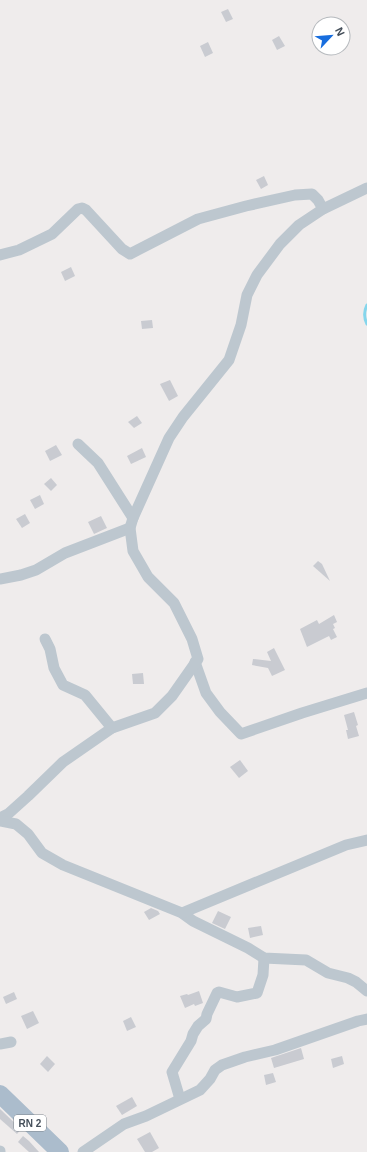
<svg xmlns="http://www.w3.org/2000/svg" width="367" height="1152" font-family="Helvetica,sans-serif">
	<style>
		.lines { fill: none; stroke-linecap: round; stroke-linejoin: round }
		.stream { stroke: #85d6ec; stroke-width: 3 }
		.building { fill: #c9cbd1 }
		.street { stroke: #bdc7cf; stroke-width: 11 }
		.primary { stroke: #abbccc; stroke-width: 18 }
		.labels { text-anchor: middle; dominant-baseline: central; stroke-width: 4; stroke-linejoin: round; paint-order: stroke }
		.shield { fill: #fff; stroke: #7d848c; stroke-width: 1 }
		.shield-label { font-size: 10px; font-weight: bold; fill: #454f5a }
	</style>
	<rect width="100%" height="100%" fill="#efecec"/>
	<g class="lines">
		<path class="stream" d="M367 305C364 311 364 318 367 324"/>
	</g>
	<g class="building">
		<path d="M228 9 233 19 226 22 221 12Z"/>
		<path d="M279 36 285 46 277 50 272 40Z"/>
		<path d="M208 42 213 53 205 57 200 46Z"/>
		<path d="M264 176 268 185 261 189 256 180Z"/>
		<path d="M71 267 75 276 65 281 61 272Z"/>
		<path d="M152 320 153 328 142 329 141 321Z"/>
		<path d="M170 380 178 396 169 401 160 384Z"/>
		<path d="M137 416 142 423 134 428 128 422Z"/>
		<path d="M56 445 62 455 50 461 45 451Z"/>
		<path d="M142 448 146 457 131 464 127 456Z"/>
		<path d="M51 478 57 485 51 491 44 484Z"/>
		<path d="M40 495 44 504 35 509 30 500Z"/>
		<path d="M25 514 30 523 22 528 16 519Z"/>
		<path d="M101 516 107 528 94 534 88 522Z"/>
		<path d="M318 561 322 564 330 581 313 566Z"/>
		<path d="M334 615 337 622 333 624 335 628 333 629 337 637 331 640 329 636 307 647 300 629 317 620 319 624Z"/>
		<path d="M274 648 285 670 272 676 268 668 252 665 253 659 271 661 267 652Z"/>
		<path d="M143 673 144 684H133L132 674Z"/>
		<path d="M354 712 358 725 356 726 359 736 348 739 346 730H348L344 715Z"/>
		<path d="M240 760 248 771 239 778 230 767Z"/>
		<path d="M151 908 158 911 160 914 149 920 144 912Z"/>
		<path d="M218 911 231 917 225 929 212 923Z"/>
		<path d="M261 926 263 935 250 938 248 928Z"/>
		<path d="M199 991 203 1003 195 1006 194 1004 185 1008 180 996 187 994 188 995Z"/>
		<path d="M14 992 17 999 6 1004 3 997Z"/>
		<path d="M33 1011 39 1023 27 1029 21 1016Z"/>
		<path d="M131 1017 136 1027 127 1031 123 1021Z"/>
		<path d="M301 1048 304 1059 274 1068 271 1058Z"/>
		<path d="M47 1056 55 1064 48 1072 40 1064Z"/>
		<path d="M342 1056 344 1064 333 1068 331 1059Z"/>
		<path d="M273 1073 276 1082 266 1085 264 1075Z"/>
		<path d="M132 1097 137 1106 122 1115 116 1106Z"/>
		<path d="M0 1109 21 1129 17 1134 0 1119Z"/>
		<path d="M150 1132 159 1148 152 1152H145L137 1139Z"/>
		<path d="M23 1136 29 1141 39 1152H29L18 1142Z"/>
	</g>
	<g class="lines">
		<g class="street">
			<path d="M0 255 19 250 52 234 78 209 82 208 86 210 122 249 130 254 198 219 246 206 295 195 312 194 318 200 323 209"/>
			<path d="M78 444 98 463 133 518"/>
			<path d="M0 579 21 575 36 570 65 553 130 528"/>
			<path d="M45 639 50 649 54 668 63 685 85 695 112 728"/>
			<path d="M195 662 206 693 220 712 241 734 302 713 367 693"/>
			<path d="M0 818 8 814 28 796 63 762 112 728 155 713 172 696 198 659 192 639 174 603 148 577 133 551 130 528 133 518 169 438 183 417 229 360 241 325 247 295 257 275 280 244 299 225 323 209 367 188"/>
			<path d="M0 821 16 824 28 834 42 853 63 865 182 913 193 921 248 948 264 958 306 960 328 973 348 978 356 982 367 991"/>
			<path d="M182 913 346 845 367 840"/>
			<path d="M0 1044 11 1042"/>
			<path d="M180 1099 172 1072 191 1041 193 1034 198 1026 206 1019 207 1014 217 993 219 992 237 997 257 993 263 975 264 958"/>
			<path d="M0 1151V1152"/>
			<path d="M83 1152 124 1124 146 1116 200 1090 210 1079 215 1070 222 1065 245 1057 275 1050 358 1021 367 1019"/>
		</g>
		<path class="primary" d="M0 1094 60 1152"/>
	</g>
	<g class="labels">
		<rect class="shield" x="14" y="1115" width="32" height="16" rx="3"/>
		<g class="shield-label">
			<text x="30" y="1123">RN 2</text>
		</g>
	</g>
	<g transform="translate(331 36) rotate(64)"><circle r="19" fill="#ffffff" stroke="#b5b9bd"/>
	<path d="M0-3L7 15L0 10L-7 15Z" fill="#176dde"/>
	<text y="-6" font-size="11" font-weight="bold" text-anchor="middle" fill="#454f5a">N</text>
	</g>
</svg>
